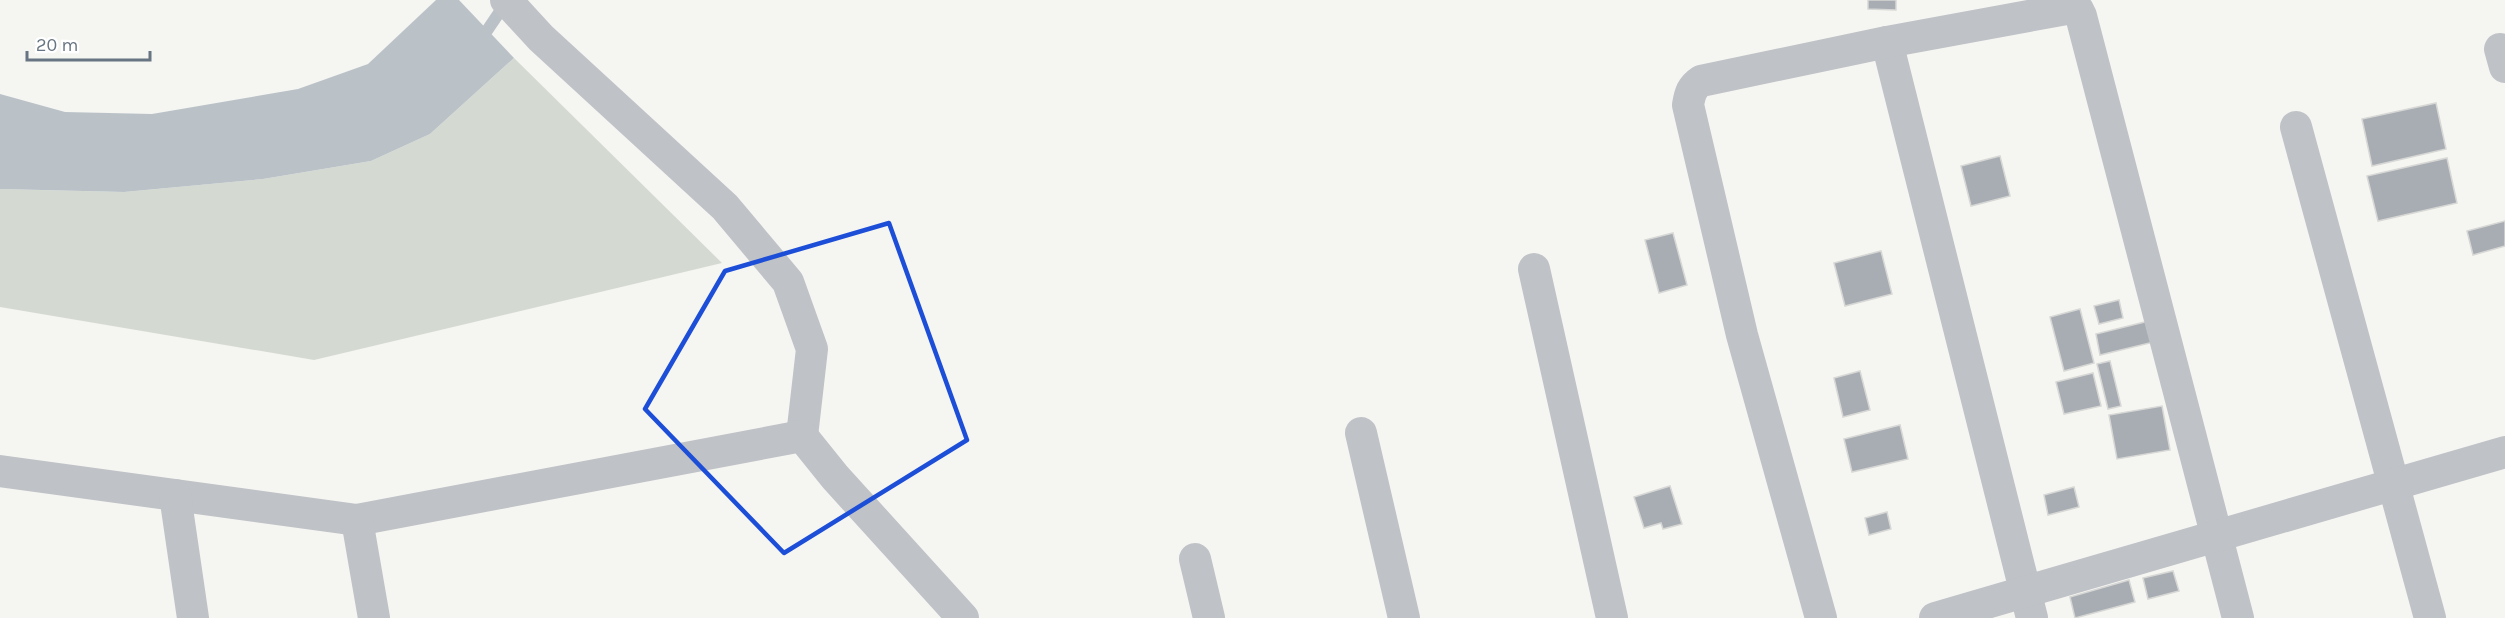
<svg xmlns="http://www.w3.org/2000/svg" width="2505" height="618" font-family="Karla,sans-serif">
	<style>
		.green { fill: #d4dad2 }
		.water { fill: #bac2c8 }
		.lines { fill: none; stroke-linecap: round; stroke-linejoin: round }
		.stream { stroke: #bac2c8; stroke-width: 12 }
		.building { fill: #a7adb3; stroke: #d7d7d5; stroke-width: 1.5 }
		.minor { stroke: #bfc2c6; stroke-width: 32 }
		.marked { fill: none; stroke: #1d4ed8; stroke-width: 4.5; stroke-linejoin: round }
	</style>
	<rect width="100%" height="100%" fill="#f5f5f2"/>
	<path class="green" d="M514 58 722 263 314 360 0 307V189L124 192 263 179 371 161 430 134Z"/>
	<path class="water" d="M436 0H459L514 58 430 134 371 161 263 179 124 192 0 189V94L65 112 152 114 298 89 368 64Z"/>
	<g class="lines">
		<path class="stream" d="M478 44 507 1"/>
	</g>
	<g class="building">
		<path d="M1868 0H1896V10L1868 9Z"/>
		<path d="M2436 103 2446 149 2372 166 2362 119Z"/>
		<path d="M2000 156 2010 196 1971 206 1961 166Z"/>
		<path d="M2447 158 2457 203 2378 221 2367 176Z"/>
		<path d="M2505 221V246L2473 255 2467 231Z"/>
		<path d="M1673 233 1687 285 1659 293 1645 240Z"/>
		<path d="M1881 251 1892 294 1845 306 1834 263Z"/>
		<path d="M2119 300 2123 318 2099 324 2094 306Z"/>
		<path d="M2080 309 2094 363 2064 371 2050 317Z"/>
		<path d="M2157 319 2162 340 2100 355 2096 334Z"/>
		<path d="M2110 361 2121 406 2108 409 2097 364Z"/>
		<path d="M1860 371 1870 410 1843 417 1834 378Z"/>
		<path d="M2093 373 2101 406 2064 414 2056 382Z"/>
		<path d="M2162 406 2170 450 2117 459 2109 415Z"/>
		<path d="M1900 425 1908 459 1852 472 1844 439Z"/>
		<path d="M1670 486 1682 524 1663 529 1661 523 1644 528 1634 497Z"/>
		<path d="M2074 487 2079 507 2048 515 2044 495Z"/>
		<path d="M1887 512 1891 529 1869 535 1865 518Z"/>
		<path d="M2173 571 2179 591 2148 599 2143 578Z"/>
		<path d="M2129 580 2135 602 2075 618 2070 597Z"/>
	</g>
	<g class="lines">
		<g class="minor">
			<path d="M506 0 541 38 725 207 788 282 812 349 802 436"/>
			<path d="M1887 42 2032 618"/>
			<path d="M2500 49 2505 67"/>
			<path d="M2296 127 2430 618"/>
			<path d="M1534 269 1612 618"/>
			<path d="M1361 433 1404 618"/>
			<path d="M0 471 357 520 802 436 835 477 963 618"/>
			<path d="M175 495 193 618"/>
			<path d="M357 520 374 618"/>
			<path d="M1195 559 1209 618"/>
			<path d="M1821 618 1742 335 1688 105C1690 93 1692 87 1701 81L1887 42 2072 8 2078 10 2081 16 2238 618"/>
			<path d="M1935 618 2505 452"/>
		</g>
	</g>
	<path class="marked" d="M889 223 967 440 784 553 645 409 725 271Z"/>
	<path d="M27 51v9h123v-9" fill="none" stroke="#677481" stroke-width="3"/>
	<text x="36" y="51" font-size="18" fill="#677481" stroke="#ffffff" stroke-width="4.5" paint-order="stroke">20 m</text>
</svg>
